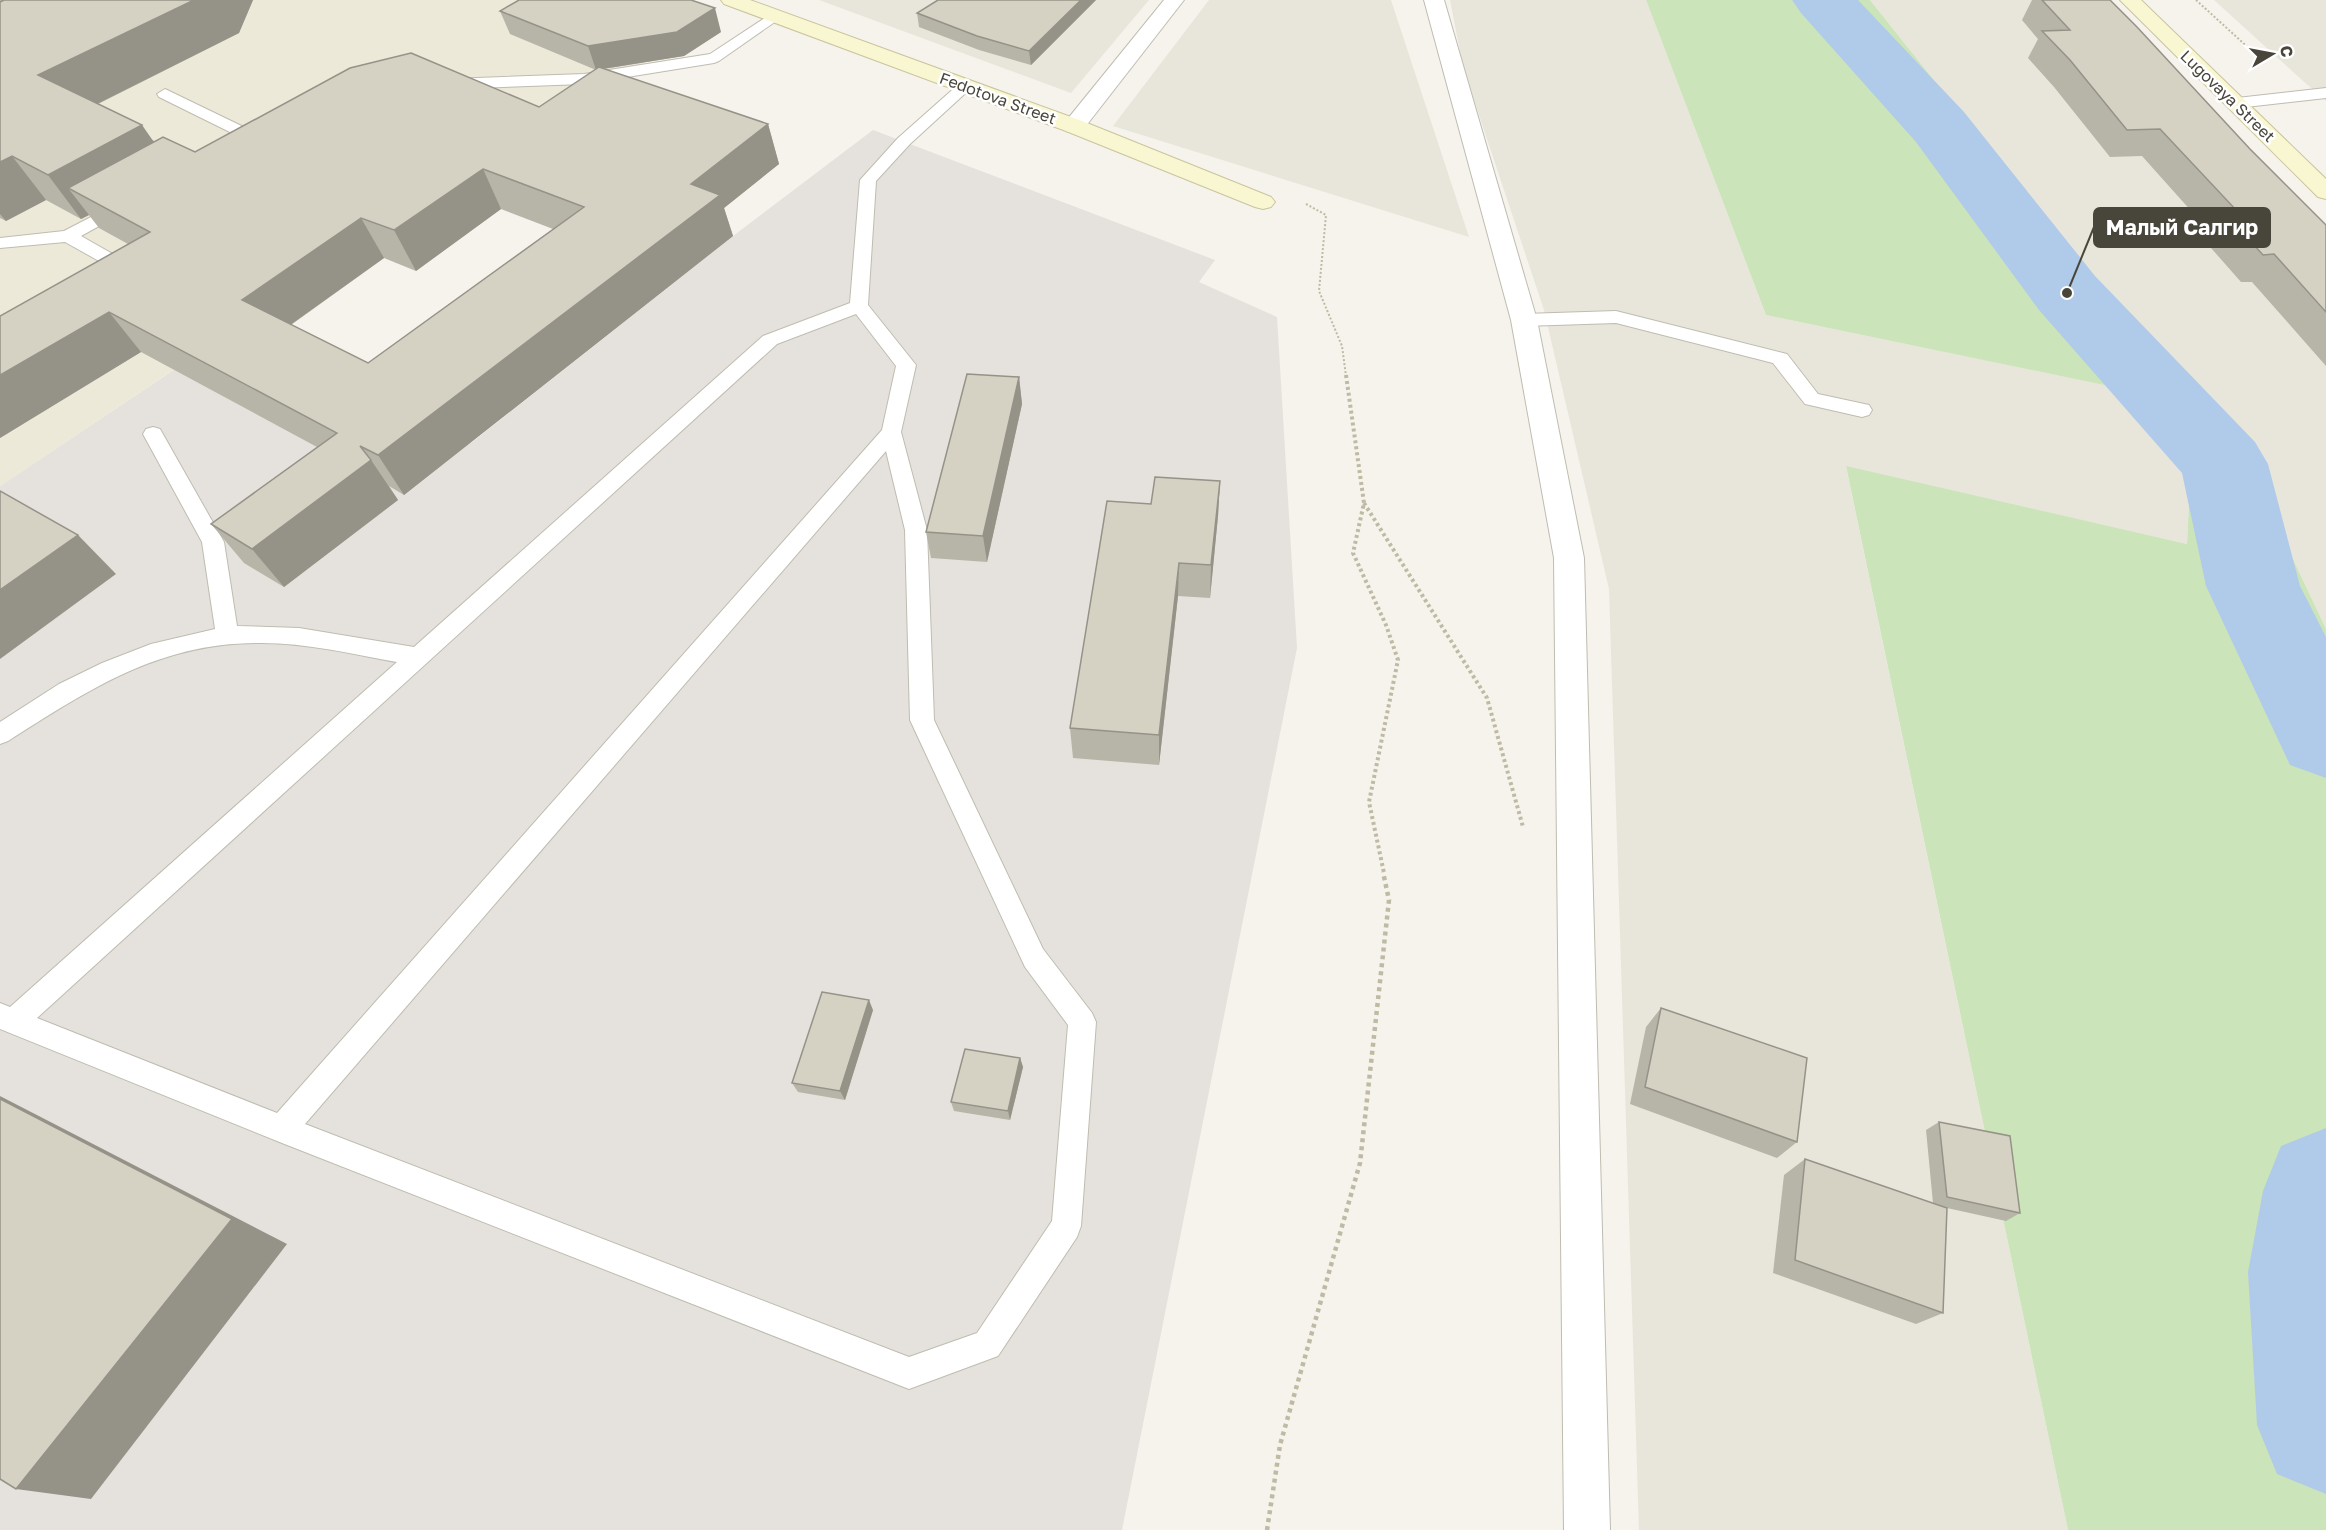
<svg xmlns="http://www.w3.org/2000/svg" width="2326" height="1530" font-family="'Golos Text',sans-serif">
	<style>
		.residential { fill: #e8e6db }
		.industrial { fill: #e5e2dd }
		.education { fill: #ece9d8 }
		.green { fill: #cbe4ba }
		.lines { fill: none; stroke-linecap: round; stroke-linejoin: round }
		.river { fill: #b0caea; fill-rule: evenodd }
		.lane-casing { stroke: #bfbcb0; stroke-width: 2 }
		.street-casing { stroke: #bfbcb0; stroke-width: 2 }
		.secondary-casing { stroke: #c9c49d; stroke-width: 2 }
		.path-far2 { stroke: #bfbaa3; stroke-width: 2; stroke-dasharray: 2 2; stroke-linecap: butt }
		.path-far1 { stroke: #bfbaa3; stroke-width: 4; stroke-dasharray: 3 3; stroke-linecap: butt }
		.path { stroke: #bfbaa3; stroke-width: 4.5; stroke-dasharray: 4 4; stroke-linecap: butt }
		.lane { fill: #fff; fill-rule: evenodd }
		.street { fill: #fff; fill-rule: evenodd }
		.secondary { fill: #f9f6d2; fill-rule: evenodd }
		.wall { fill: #b7b4a8; fill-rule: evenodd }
		.shaded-wall { fill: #959288 }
		.building { fill: #d5d1c3; stroke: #959288; stroke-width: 1.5; fill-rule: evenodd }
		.labels { text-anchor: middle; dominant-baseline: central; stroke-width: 5; stroke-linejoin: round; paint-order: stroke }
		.far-street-label { font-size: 16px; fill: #48453b; stroke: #fff }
		.leader { fill: none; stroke: #48453b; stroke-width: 2 }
		.callout-dot { fill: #48453b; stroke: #fff; stroke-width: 2 }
		.callout { fill: #48453b; stroke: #48453b; stroke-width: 2 }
		.callout-label { font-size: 21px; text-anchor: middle; font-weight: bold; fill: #fff }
	</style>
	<rect width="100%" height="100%" fill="#f5f3ec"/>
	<g class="residential">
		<path d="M819 0H1149L1071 93Z"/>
		<path d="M1209 0H1391L1469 237 1113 126Z"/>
		<path d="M1450 0H1646L1766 315 2134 391 2191 463 2187 544 1846 467 2068 1530H1639L1609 589 1544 310 1463 67Z"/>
		<path d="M1870 0H2072L2326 268V629L2253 475 2114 306Z"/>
		<path d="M2214 0H2326V101L2302 80Z"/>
	</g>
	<path class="industrial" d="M873 130 1215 260 1199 282 1277 317 1297 648 1122 1530H0V486L241 325 471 443 733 236Z"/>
	<path class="education" d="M175 0H632L681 43 585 94 0 486V81Z"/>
	<path class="green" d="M1646 0H1870L2114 306 2253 475 2326 629V1530H2068L1846 466 2187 544 2191 463 2133 391 1766 315Z"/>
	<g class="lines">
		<g class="river">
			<path d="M1792 0H1858L1964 112 2095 276 2255 442 2268 464 2300 586 2326 637V778L2290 765 2206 586 2182 473 2039 310 1916 142 1801 13Z"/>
			<path d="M2326 1128V1494L2277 1474 2257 1425 2248 1272 2263 1191 2281 1146Z"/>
		</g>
		<g class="lane-casing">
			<g id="lane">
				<path d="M774 12 781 16 779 19 719 61 714 63 584 84 450 89 442 84 450 79 584 74 710 54Z"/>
				<path d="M965 81 970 83 973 86 970 89 910 144 876 181 868 305 916 365 901 432 927 530 934 720 1043 949 1092 1013 1096 1022 1081 1226 1077 1237 998 1356 909 1389 282 1143 0 1029V1003L10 1007 397 662C352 654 307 643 261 643 160 642 90 689 8 741L0 744V722L59 684 102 663 151 644 215 629 202 542 143 434 146 429 153 427 160 429 224 542 237 626 299 628 414 647 763 336 850 303 860 180 898 138 960 83ZM856 314 896 366 882 430 277 1113 37 1018 777 344ZM886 451 905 530 910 720 1025 967 1068 1025 1052 1221 977 1333 909 1357 305 1124Z"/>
				<path d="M2326 88V98L2237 108 2229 103 2237 98Z"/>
				<path d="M165 89 254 132 256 135 254 138H242L159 97 157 94Z"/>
				<path d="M122 201 128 202 131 206 128 210 81 236 118 257 121 261 98 277H86L83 273 99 261 65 242 0 248V238L64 231Z"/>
				<path d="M1616 311 1787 354 1818 394 1869 405 1872 410 1869 415 1862 417 1805 404 1773 363 1616 323 1524 326 1517 324 1515 320 1517 316 1524 314Z"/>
			</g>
		</g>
		<g class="street-casing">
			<g id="street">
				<path d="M1164 0H1184L1082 131 1074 133 1066 131 1063 126 1066 121Z"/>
				<path d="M1424 0H1444L1537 320 1584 558 1610 1530H1564L1554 558 1511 320Z"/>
			</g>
		</g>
		<g class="secondary-casing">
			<g id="secondary">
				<path d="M721 0H750L1082 121 1271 197 1275 202 1271 207 1263 209 1255 207 1066 131 724 4Z"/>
				<path d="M2120 0H2141L2326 179V199L2318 197Z"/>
			</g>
		</g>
		<g class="path-far2">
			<path d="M2196 0 2264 62"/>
			<path d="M1306 204 1326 215 1319 291 1342 346 1346 376"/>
		</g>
		<g class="path-far1">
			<path d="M1346 375 1364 503 1353 553 1386 625 1398 660 1369 802 1384 873"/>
			<path d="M1364 503 1487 698 1523 827"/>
		</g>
		<path class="path" d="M1267 1530 1280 1445 1360 1163 1389 900 1383 872"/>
		<use href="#lane" class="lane"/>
		<use href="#street" class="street"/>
		<use href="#secondary" class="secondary"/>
	</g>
	<g class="wall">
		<path d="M0 0H253L239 33 98 104 154 141 195 152 539 107 596 70 510 34 500 11 721 32 684 56 603 69 768 124 779 164 724 208 733 236 404 495 389 486 398 500 284 587 244 563 211 524 317 447 141 352 0 438 128 244 99 228 89 215 81 219 46 200 6 221 0 218ZM501 209 553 229 368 363 291 325 384 258 416 271Z"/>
		<path d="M1096 0 1031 65 979 50 919 27 917 13Z"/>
		<path d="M2032 0H2110L2250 149 2326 225V366L2252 282H2241L2204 240 2210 232 2142 156 2110 157 2054 87 2028 58 2038 39 2022 20Z"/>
		<path d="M1019 377 1022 404 987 562 931 558 926 532Z"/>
		<path d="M1220 481 1218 516 1210 598 1178 596 1159 765 1073 758 1070 728 1151 504Z"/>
		<path d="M1661 1008 1797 1142 1777 1158 1630 1104 1646 1027Z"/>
		<path d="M873 1010 845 1100 798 1092 792 1083Z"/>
		<path d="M1020 1058 1023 1067 1010 1120 954 1111 951 1102Z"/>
		<path d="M1939 1122 2020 1213 2006 1221 1947 1208 1943 1313 1916 1324 1773 1273 1784 1175 1805 1159 1933 1203 1926 1130Z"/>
	</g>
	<g class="shaded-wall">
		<path d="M194 0H253L239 33 69 118 38 75Z"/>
		<path d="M1081 0H1096L1031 65 1029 51Z"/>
		<path d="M715 8 721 32 684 56 596 70 588 46Z"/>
		<path d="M768 124 779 164 724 208 733 236 404 495 378 455 691 184Z"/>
		<path d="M142 125 172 168 68 188 89 215 81 219 48 175Z"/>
		<path d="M12 156 46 200 6 221 0 214V162Z"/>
		<path d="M483 169 501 209 416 271 394 230Z"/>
		<path d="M361 218 384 258 269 340 242 300Z"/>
		<path d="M109 312 141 352 0 438V375Z"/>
		<path d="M1019 377 1022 404 987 562 983 536Z"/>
		<path d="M371 460 398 500 284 587 252 549Z"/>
		<path d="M1220 481 1218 516 1210 598 1211 565Z"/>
		<path d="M78 535 116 574 0 659V590Z"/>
		<path d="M1179 563 1178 596 1159 765V735Z"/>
		<path d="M869 1000 873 1010 845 1100 840 1091Z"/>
		<path d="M1020 1058 1023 1067 1010 1120 1008 1111Z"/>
		<path d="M0 1096 287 1244 91 1499 16 1489Z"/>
	</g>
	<g class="building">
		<path d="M4 0H194L38 75 142 125 48 175 12 156 0 162V2Z"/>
		<path d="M519 0H691L715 8 677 32 588 46 500 11Z"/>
		<path d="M938 0H1081L1029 51 977 36 917 13Z"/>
		<path d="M2042 0H2110L2137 27 2250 149 2326 225V312L2274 254 2263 255 2225 213 2238 212 2160 129 2127 130 2070 60 2042 31 2070 30Z"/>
		<path d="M411 53 539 107 599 67 768 124 691 184 720 195 378 455 360 446 371 460 252 549 211 524 337 433 109 312 0 375V316L150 232 68 188 163 137 195 152 350 68ZM483 169 584 207 368 363 242 300 361 218 394 230Z"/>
		<path d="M967 374 1019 377 983 536 926 532Z"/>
		<path d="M1155 477 1220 481 1211 565 1179 563 1159 735 1070 728 1107 501 1151 504Z"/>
		<path d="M0 491 78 535 0 590Z"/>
		<path d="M822 992 869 1000 840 1091 792 1083Z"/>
		<path d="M1661 1008 1807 1058 1797 1142 1645 1087Z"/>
		<path d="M965 1049 1020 1058 1008 1111 951 1102Z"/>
		<path d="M0 1099 232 1219 16 1489 0 1479Z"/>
		<path d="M1939 1122 2010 1136 2020 1213 1947 1197Z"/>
		<path d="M1805 1159 1947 1208 1943 1313 1795 1260Z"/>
	</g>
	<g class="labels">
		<g class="far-street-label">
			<text transform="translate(2228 96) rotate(44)">Lugovaya Street</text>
			<text transform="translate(998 98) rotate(20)">Fedotova Street</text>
		</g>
	</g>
	<path class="leader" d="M2067 293L2094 227"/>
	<circle class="callout-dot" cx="2067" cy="293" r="6"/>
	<rect class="callout" x="2094" y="208" width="176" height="39" rx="6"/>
	<g class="callout-label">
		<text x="2182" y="235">Малый Салгир</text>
	</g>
	<g transform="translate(2272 54) rotate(80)" stroke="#ffffff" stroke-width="4.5" paint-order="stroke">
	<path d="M0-4.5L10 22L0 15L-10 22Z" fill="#48453b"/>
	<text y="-9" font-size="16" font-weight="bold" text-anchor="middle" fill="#48453b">С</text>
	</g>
</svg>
